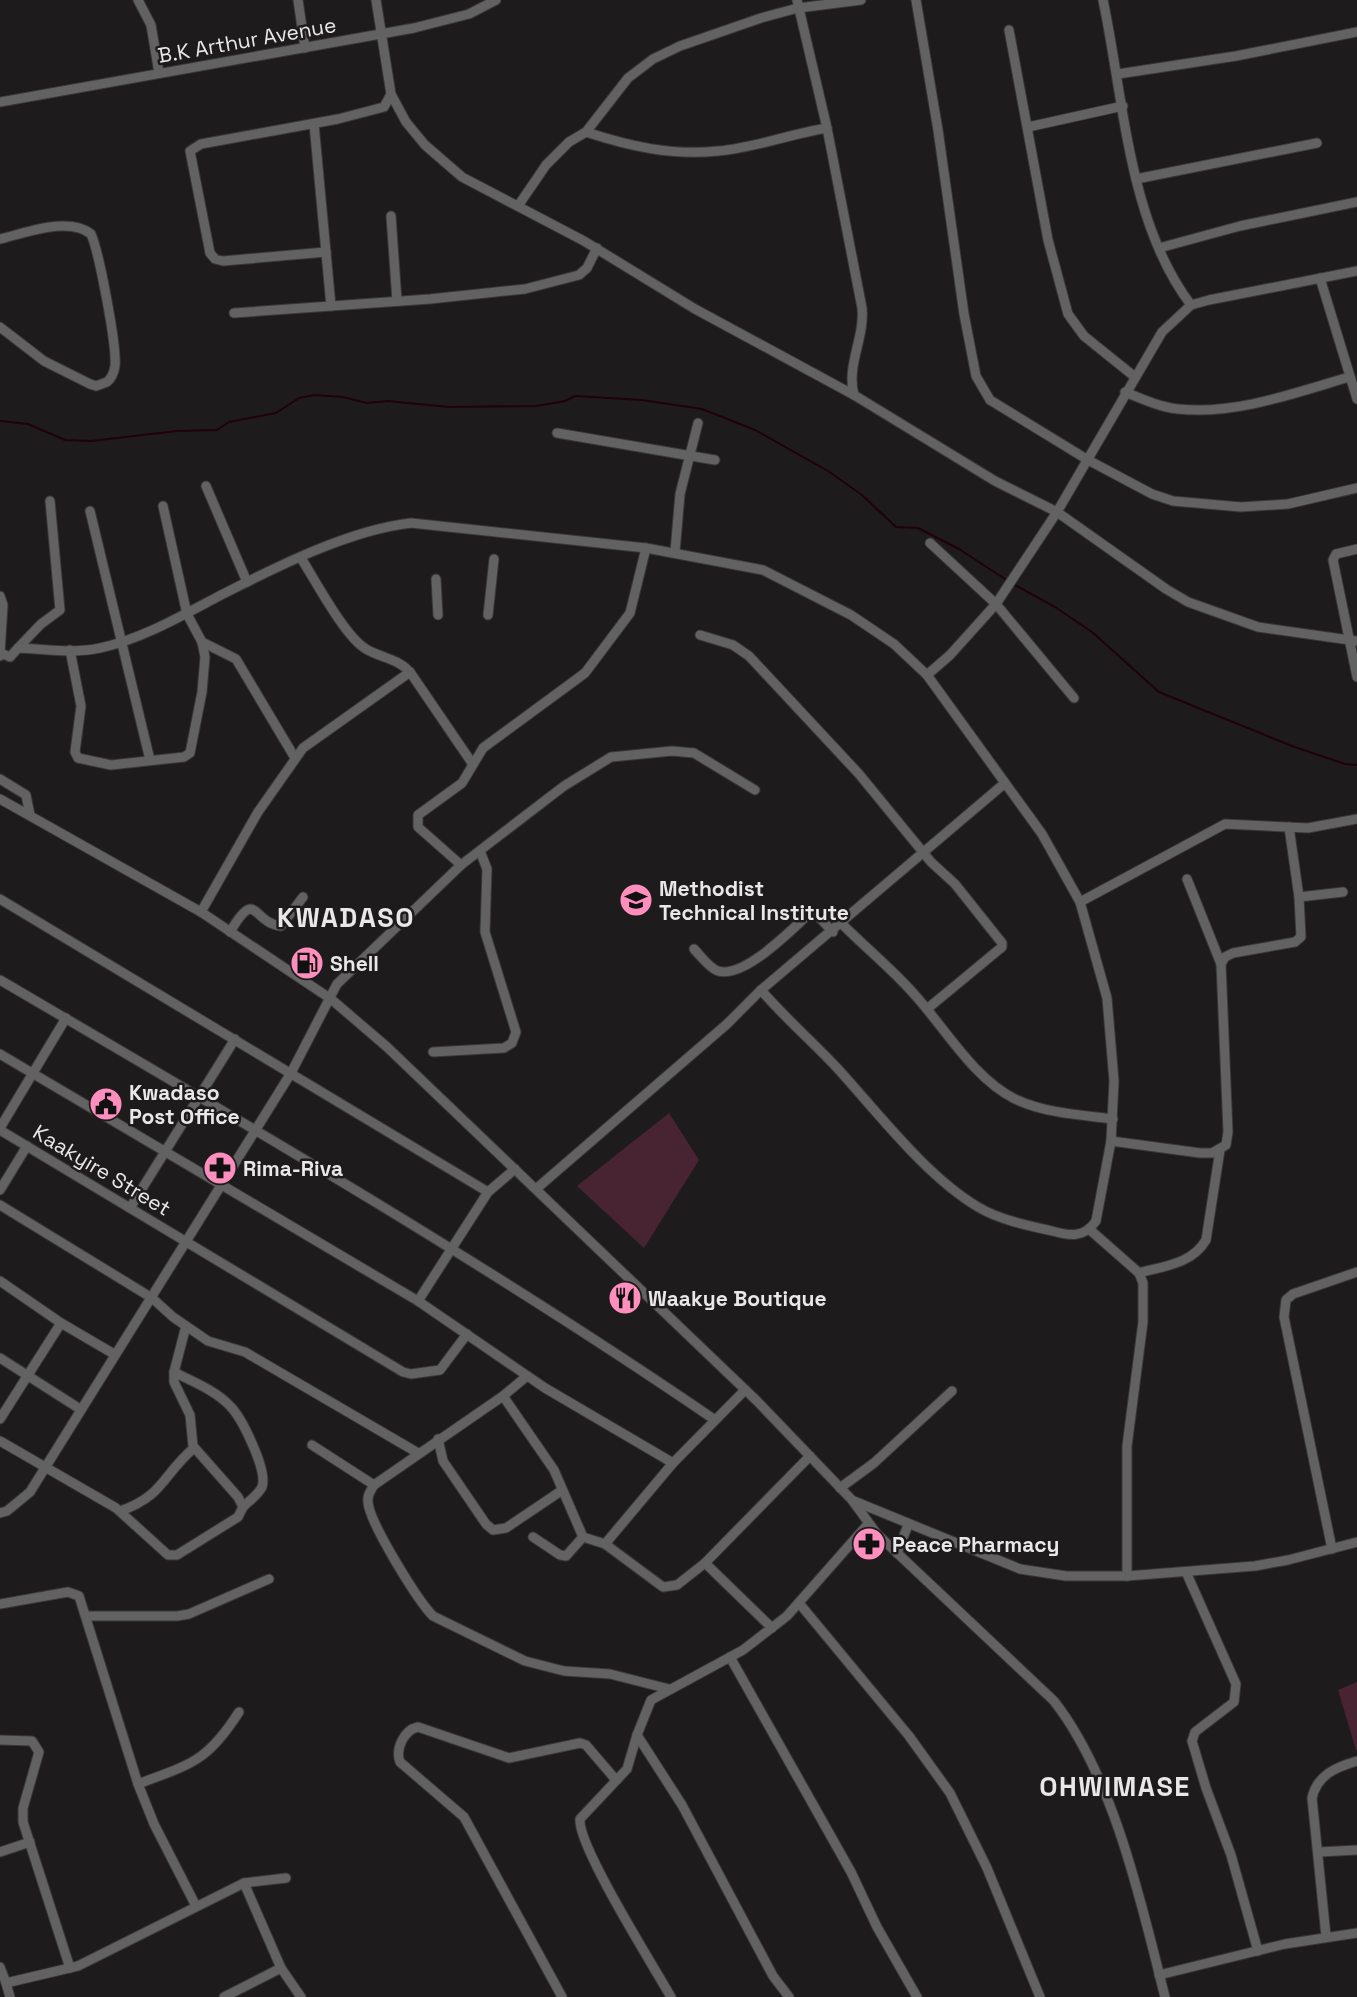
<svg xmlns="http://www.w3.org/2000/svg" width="1357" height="1997" font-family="'Space Grotesk',sans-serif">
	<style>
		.grass { fill: #482332 }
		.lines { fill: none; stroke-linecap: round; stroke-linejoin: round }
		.stream { stroke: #20000e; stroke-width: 2 }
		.minor-casing { stroke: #3a3839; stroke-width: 11 }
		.minor { stroke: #636262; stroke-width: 9 }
		.labels { text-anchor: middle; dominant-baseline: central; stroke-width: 5; stroke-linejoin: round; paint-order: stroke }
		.street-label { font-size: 21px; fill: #e9e7e8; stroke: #1e1b1c }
		.poi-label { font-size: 21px; font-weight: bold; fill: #e9e7e8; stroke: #1e1b1c; text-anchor: start }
		.district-label { font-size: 27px; font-weight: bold; letter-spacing: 1.5px; fill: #e9e7e8; stroke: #1e1b1c }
	</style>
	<rect width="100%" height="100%" fill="#1e1b1c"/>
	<g class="grass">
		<path d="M669 1113 699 1160 644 1248 577 1186Z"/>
		<path d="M1357 1682V1750H1356L1338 1690Z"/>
	</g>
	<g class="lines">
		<g class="stream">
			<path d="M0 421 28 424 65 440 91 441 177 431 217 430 229 422 276 413 299 398 314 395 343 397 367 403 388 401 449 407 536 406 565 401 575 396 642 400 702 409 755 430 828 471 862 495 896 527 918 528 959 549 1008 581"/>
			<path d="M1013 584 1055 607 1092 632 1159 692 1292 746 1345 764 1357 765"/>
		</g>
		<g class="minor-casing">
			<g id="minor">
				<path d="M138 0 151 25 159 73"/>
				<path d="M298 0 305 48"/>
				<path d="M376 0 391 94 406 122 425 145 462 177 584 241 695 309 854 395 995 481 1057 512 1166 589 1188 602 1258 627 1357 641"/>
				<path d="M797 0 827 128 862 308C865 338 846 365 854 395"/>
				<path d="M916 0 938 130 964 314 976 376 990 400 1088 460 1152 494 1173 501 1241 507 1288 504 1357 488"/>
				<path d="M1103 0C1124 99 1128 222 1191 305"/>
				<path d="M1009 30 1048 240 1068 314 1084 336 1135 377"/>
				<path d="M1118 74 1236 56 1357 32"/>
				<path d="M0 102 414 28 469 14 496 0"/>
				<path d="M314 124 331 306"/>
				<path d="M1028 127 1123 106"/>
				<path d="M586 132C629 146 671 156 718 151 754 148 790 134 827 128"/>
				<path d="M1136 179 1317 143"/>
				<path d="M518 206 546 165 569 142 586 132 628 78 653 59 680 46 761 18 798 8 861 0"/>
				<path d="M391 216 397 301"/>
				<path d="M0 239C26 233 69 216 91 234 99 252 117 346 115 366 114 372 112 378 107 382L96 386 90 384 44 361 0 327"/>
				<path d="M1159 248 1240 226 1357 202"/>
				<path d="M326 252 223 261 215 259 210 253 190 151 201 144 338 119 384 107 391 94"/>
				<path d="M1320 278 1357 399"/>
				<path d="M234 313 430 299 525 289 579 275 587 268 597 248"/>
				<path d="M1125 392C1142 399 1160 407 1178 409 1235 415 1295 393 1349 377"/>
				<path d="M557 433 715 460"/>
				<path d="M206 486 247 582"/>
				<path d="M90 511 150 760"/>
				<path d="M930 543 996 604 1074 698"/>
				<path d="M1357 549 1336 554 1333 560 1357 677"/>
				<path d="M675 552 680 494 698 423"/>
				<path d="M301 558C315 580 345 637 366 649 381 658 397 658 410 672L472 763"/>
				<path d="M436 579 438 615"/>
				<path d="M0 596 3 605 0 653"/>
				<path d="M488 615 494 559"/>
				<path d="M700 635 733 645 749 656 859 774 931 862 955 884 1002 943V947L927 1009"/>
				<path d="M202 642 236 659 295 758"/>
				<path d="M18 648 41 624 60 610 50 501"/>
				<path d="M70 650 81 706 75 752 78 758 111 765 184 757 190 753 202 692 205 657 202 642 187 614 163 506"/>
				<path d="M0 656 1 653 10 657 18 648C44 649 74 654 100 648 142 639 183 615 221 595 276 567 349 530 411 523L646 548 763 570 851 615 894 644 927 675 1042 834 1080 902 1107 998 1114 1081 1111 1141 1096 1221C1083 1240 1067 1235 1048 1230 1025 1225 998 1219 978 1207 926 1176 879 1114 838 1069 813 1042 785 1018 761 990"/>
				<path d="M927 675 950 655 996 604 1057 512 1162 332 1191 305 1209 300 1357 271"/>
				<path d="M0 779 26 795 30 815"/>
				<path d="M0 799 201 912 331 999 387 1047 757 1401 852 1500 877 1534 1054 1701C1114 1778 1141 1902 1165 1997"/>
				<path d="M461 865 564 786 611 757 672 751 694 753 755 790"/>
				<path d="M1187 879 1221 964"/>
				<path d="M1299 897 1343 892"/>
				<path d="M0 899 488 1192"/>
				<path d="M1080 902 1225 824 1308 828 1357 819"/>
				<path d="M201 912 258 812 303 748 410 672"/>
				<path d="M842 924C866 948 892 969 914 994 945 1028 973 1078 1015 1099 1045 1113 1080 1115 1113 1119"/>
				<path d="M230 932C257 886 252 923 281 926L303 897"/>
				<path d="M694 949C700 955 709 968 718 971 744 979 791 930 810 913H815L833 932"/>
				<path d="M0 980C241 1121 484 1262 715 1420"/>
				<path d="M433 1052 504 1048 512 1043 516 1032 485 932 487 869 480 851"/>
				<path d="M0 1054 418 1301 545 1388 673 1463"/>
				<path d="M0 1128 66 1018"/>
				<path d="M0 1130 403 1372 411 1374 440 1370 467 1334"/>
				<path d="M1111 1141 1200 1153H1212L1226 1145 1228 1132 1221 964 1225 957 1233 953 1295 942 1301 937 1299 897 1289 827"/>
				<path d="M536 1189 727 1024 761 990 1005 783"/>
				<path d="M0 1190 27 1146"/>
				<path d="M0 1205 152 1298 173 1317 208 1341 245 1352 418 1453"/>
				<path d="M130 1208 235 1039"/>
				<path d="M1089 1229 1139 1273 1143 1283V1322L1127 1446V1576"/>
				<path d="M1139 1273C1164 1266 1192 1264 1206 1240L1220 1150"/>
				<path d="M0 1281 61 1323 114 1354"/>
				<path d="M418 1301 488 1192 515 1169"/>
				<path d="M0 1358 80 1409"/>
				<path d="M174 1372C193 1382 215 1390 230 1406 242 1418 268 1471 262 1487 258 1495 249 1501 243 1507"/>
				<path d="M527 1376 503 1396 374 1485C371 1490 367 1495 368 1502 369 1522 418 1601 433 1616L525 1661 564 1671 610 1674 669 1689"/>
				<path d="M503 1396 554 1470 583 1537 605 1544 663 1587 677 1585 705 1563 810 1456"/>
				<path d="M0 1419 61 1323"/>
				<path d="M438 1439 443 1461 486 1524 493 1530 506 1528 561 1491"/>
				<path d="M0 1441 116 1508 168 1555H177L238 1517 243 1507 238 1497 193 1446 190 1415 174 1382V1372L186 1326"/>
				<path d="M312 1445 374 1485"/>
				<path d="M840 1488 874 1463 952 1391"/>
				<path d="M854 1501 1020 1569 1066 1576H1127L1255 1566 1288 1560 1357 1542"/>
				<path d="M120 1511C163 1497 163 1474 194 1448"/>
				<path d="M0 1513 7 1511 30 1492 291 1073 337 984 461 865 418 827V815L462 783 483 748 585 673 630 613 646 548"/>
				<path d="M533 1537 560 1555 566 1556 583 1537"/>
				<path d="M605 1544 673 1463 745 1390"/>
				<path d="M1332 1549 1284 1317 1286 1300 1293 1294 1357 1272"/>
				<path d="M897 1553 908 1525"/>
				<path d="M705 1563 772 1628"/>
				<path d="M1186 1572 1236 1684 1234 1702 1195 1732 1192 1741 1206 1788 1231 1855 1258 1951"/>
				<path d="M799 1603 909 1736 950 1793 987 1868 1040 1997"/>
				<path d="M0 1604 68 1592 79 1596 138 1784 154 1824 196 1906"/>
				<path d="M86 1616H177L189 1614 269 1579"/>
				<path d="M730 1657 851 1872 877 1927 917 1997"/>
				<path d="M637 1735 682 1805 773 1976 789 1997"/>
				<path d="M0 1740 32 1741 39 1752 23 1808V1822L70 1968"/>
				<path d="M138 1784C191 1764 207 1762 239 1712"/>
				<path d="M0 1852 30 1842"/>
				<path d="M1319 1852 1357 1850"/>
				<path d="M1326 1936 1312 1798C1317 1775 1336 1767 1357 1761"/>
				<path d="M0 1967 6 1983 78 1966 244 1883 286 1878"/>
				<path d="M281 1968 301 1997"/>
				<path d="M1159 1975 1285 1944 1357 1933"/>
				<path d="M6 1983 10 1997"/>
				<path d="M224 1997 281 1968 244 1883"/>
				<path d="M562 1997 464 1817 400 1762C395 1749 404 1730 418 1727L509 1758 580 1743 586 1745 616 1780"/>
				<path d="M671 1997C654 1967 577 1845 580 1819L627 1769 637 1735 651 1700 743 1650 787 1616 868 1524"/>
			</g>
		</g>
		<use href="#minor" class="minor"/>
	</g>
	<defs>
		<g id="school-disc" transform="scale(1.725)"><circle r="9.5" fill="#fe8ebd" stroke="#1e1b1c"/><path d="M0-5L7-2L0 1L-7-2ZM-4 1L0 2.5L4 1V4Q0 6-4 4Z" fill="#111"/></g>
		<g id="fuel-disc" transform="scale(1.725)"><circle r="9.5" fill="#fe8ebd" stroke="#1e1b1c"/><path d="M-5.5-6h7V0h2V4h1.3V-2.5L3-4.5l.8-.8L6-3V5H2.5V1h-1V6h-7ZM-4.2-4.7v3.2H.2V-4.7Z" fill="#111"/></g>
		<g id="civic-disc" transform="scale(1.725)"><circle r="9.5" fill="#fe8ebd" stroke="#1e1b1c"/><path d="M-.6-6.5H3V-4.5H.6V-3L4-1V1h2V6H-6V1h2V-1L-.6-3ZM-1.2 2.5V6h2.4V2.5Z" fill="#111"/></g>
		<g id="pharmacy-disc" transform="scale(1.725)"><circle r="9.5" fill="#fe8ebd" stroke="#1e1b1c"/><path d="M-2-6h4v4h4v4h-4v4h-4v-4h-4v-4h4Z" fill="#111"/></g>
		<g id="restaurant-disc" transform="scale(1.725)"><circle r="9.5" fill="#fe8ebd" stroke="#1e1b1c"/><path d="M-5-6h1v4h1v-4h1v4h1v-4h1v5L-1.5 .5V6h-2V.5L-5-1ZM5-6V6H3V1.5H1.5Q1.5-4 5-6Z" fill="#111"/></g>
	</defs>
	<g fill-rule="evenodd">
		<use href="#school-disc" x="636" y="900"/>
		<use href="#fuel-disc" x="307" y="963"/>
		<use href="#civic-disc" x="106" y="1104"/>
		<use href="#pharmacy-disc" x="220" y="1168"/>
		<use href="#restaurant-disc" x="625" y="1298"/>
		<use href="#pharmacy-disc" x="869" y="1544"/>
	</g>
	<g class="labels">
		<g class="street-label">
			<text transform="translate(247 40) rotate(-10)">B.K Arthur Avenue</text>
			<text transform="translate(102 1170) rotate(31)">Kaakyire Street</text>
		</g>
		<g class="poi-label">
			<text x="659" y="888">Methodist<tspan x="659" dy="24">Technical Institute</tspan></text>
			<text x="330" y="963">Shell</text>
			<text x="129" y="1092">Kwadaso<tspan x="129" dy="24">Post Office</tspan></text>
			<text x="243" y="1168">Rima-Riva</text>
			<text x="648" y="1298">Waakye Boutique</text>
			<text x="892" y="1544">Peace Pharmacy</text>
		</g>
		<g class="district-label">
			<text x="346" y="917">KWADASO</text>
			<text x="1115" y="1786">OHWIMASE</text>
		</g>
	</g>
</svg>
